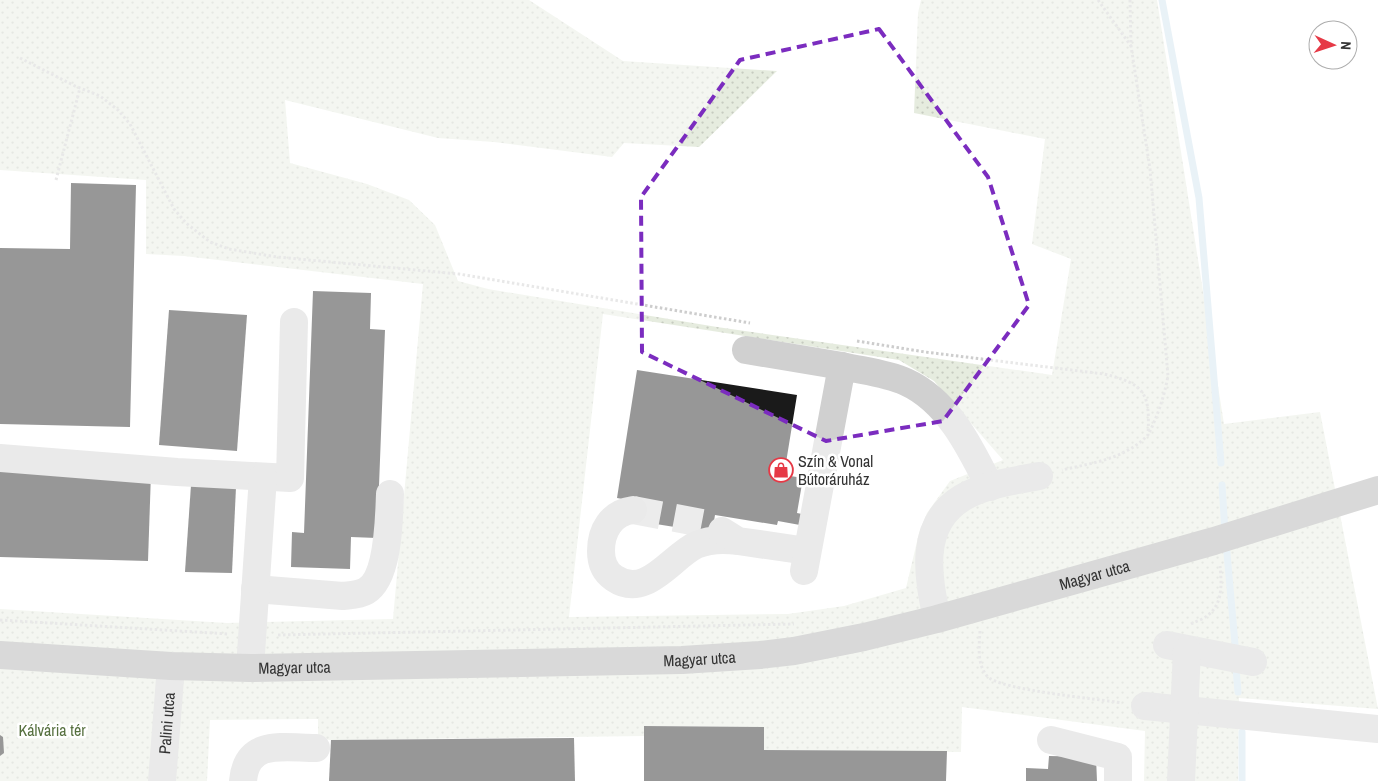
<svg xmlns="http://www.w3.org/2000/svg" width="1378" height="781" font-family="'Archivo Narrow',sans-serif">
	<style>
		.grass { fill: url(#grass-dots); fill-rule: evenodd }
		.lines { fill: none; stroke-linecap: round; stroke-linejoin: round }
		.stream { stroke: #cfe2ee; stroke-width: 7 }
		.building { fill: #1a1a1a }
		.minor-tunnel { stroke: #d6d6d6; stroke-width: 28; stroke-dasharray: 28 14; stroke-linecap: butt }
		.path { stroke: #cdcdcd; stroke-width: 3; stroke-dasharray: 2.5 2.5; stroke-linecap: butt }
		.minor { stroke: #d0d0d0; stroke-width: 28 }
		.major { stroke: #ababab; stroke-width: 28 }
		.marked { fill: none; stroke: #7b2cbf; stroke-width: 4; stroke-dasharray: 10 6; stroke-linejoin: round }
		.labels { text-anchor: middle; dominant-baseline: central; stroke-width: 5; stroke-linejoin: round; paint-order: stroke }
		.poi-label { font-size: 16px; fill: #333; stroke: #fff; text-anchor: start }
		.street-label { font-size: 16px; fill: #333; stroke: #fff }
		.park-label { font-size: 16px; fill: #56703f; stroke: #fff }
	</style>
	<defs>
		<pattern id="grass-dots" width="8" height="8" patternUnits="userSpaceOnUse" patternTransform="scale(1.25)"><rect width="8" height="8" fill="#e6ecdf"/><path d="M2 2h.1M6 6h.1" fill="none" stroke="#c6cbc0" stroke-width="1.8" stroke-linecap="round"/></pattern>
	</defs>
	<rect width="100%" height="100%" fill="#fff"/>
	<path class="grass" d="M0 0H529L623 61 777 71 699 147 624 143 612 157 494 142 438 138 285 100 290 163 367 184 409 200 435 225 458 281 488 289 717 327 1052 375 1071 259 1032 244 1045 139 914 113 918 13 921 0H1157L1224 424 1320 412 1378 709 1239 698 1238 781H1144L1145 731 962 707 961 752 764 750V727L645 726 644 736 331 740 318 739V719L210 720 207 781H0V609L227 623 393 619 423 284 184 256 146 254V180L0 170ZM603 314 899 360 934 381 1003 460 950 481 927 513 919 533 906 588 844 606 788 614 569 617Z"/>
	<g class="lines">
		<g class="stream">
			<path d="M1162 0 1199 198 1221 463"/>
			<path d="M1222 485 1225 532"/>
			<path d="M1226 542 1235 644"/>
			<path d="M1236 668 1238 692"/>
			<path d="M1242 732V781"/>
		</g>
	</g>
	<g class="building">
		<path d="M71 183 136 185 130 427 0 424V248L70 249Z"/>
		<path d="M313 291 371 293 370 329 385 330 377 538 351 537 350 569 291 567 292 532 304 533Z"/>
		<path d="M169 310 247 315 237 451 159 445Z"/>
		<path d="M637 370 797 395 784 475 803 478 797 513 802 514 800 525 778 521 777 525 715 515 712 533 631 520 634 501 617 498Z"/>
		<path d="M0 468 151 473 148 561 0 557Z"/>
		<path d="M191 485 236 487 232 573 185 572Z"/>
		<path d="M644 726 764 727V750L947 751 946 781H644Z"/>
		<path d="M0 735 3 737 4 753 0 756Z"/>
		<path d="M574 738 575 781H329L331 740Z"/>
		<path d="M1049 756 1096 757 1097 781H1026V768L1048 769Z"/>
	</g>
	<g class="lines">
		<path class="minor-tunnel" d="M633 510 713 525"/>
		<g class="path">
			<path d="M1098 0 1131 46"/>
			<path d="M1130 0 1131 46 1150 169 1168 376C1164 397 1158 415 1149 433"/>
			<path d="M20 58 75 86 100 96 118 110 130 124 174 209 186 223 210 242 229 249 277 257 459 274 750 323"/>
			<path d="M56 180 80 88"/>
			<path d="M857 341 925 352 1104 374C1146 384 1150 394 1148 435 1125 459 1092 463 1062 470"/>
			<path d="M0 620 229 634"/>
			<path d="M1191 624C1194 622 1198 621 1202 619 1223 608 1222 587 1220 566"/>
			<path d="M980 631C979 647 977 664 987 676 998 690 1100 699 1122 703"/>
			<path d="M278 635 794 624"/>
		</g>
		<g class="minor">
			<path d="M746 350 842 366"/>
			<path d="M0 458 177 472 290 478 294 322"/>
			<path d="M633 510C611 513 601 531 601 551 601 562 605 572 614 578 646 600 671 557 696 545 710 539 724 539 738 541"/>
			<path d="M722 531 738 541 807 551"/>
			<path d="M804 571 842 366C863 371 886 373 906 382 948 401 970 447 990 487"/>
			<path d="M255 589 343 596C351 595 359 595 366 591 389 578 389 517 390 494"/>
			<path d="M937 619C928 577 918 525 962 498 985 484 1014 481 1039 476"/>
			<path d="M1167 645 1253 662"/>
			<path d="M250 668 263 477"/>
			<path d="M1145 706 1378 729"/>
			<path d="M1051 740 1118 757V781"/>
			<path id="s1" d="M162 781 171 666"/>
			<path d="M243 781C247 738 284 748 316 748"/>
			<path d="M1181 781 1187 650"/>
		</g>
		<path class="major" id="s2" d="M0 655 171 666 250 668 682 660 760 655 794 651 864 637 937 619 1214 541 1378 490"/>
	</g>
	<path d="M0 0H1378V781H0ZM879 29 988 177 1029 305 943 421 826 441 642 352 641 197 740 60Z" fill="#fff" fill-opacity=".55" fill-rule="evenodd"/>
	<path class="marked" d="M879 29 988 177 1029 305 943 421 826 441 642 352 641 197 740 60Z"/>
	<defs>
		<g id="shop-ring" transform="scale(1.25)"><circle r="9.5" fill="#fff" stroke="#e63946" stroke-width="1.5"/><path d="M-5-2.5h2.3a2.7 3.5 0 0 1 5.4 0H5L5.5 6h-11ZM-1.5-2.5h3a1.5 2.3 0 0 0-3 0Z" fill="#e63946"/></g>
	</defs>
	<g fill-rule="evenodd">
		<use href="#shop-ring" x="781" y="470"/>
	</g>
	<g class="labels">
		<g class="poi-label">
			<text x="798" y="461">Szín &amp; Vonal<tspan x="798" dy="18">Bútoráruház</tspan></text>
		</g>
		<g class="street-label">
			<text stroke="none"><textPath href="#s2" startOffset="1105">Magyar utca</textPath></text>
			<text stroke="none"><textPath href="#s2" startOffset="700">Magyar utca</textPath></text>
			<text stroke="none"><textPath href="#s2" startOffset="295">Magyar utca</textPath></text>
			<text stroke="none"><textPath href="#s1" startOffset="58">Palini utca</textPath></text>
		</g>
		<g class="park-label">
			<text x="52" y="730">Kálvária tér</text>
		</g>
	</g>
	<g transform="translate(1333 45) rotate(93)"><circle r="24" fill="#ffffff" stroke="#adadad"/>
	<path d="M0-4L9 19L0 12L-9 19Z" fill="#e63946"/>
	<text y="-8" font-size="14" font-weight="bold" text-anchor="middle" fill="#333333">N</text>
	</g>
</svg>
